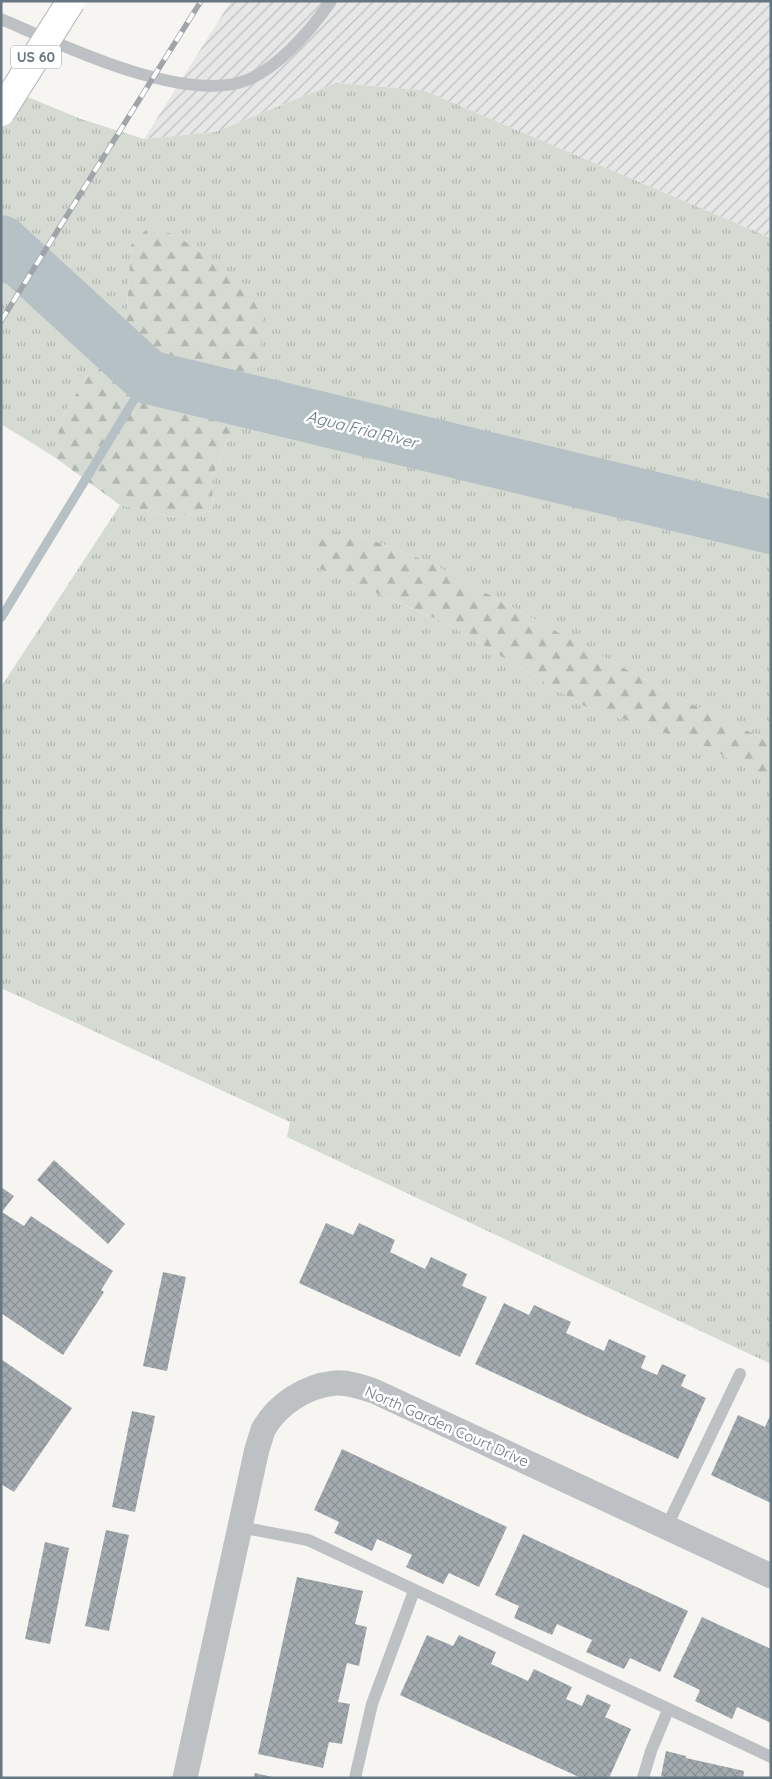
<svg xmlns="http://www.w3.org/2000/svg" width="772" height="1779" font-family="Quicksand,sans-serif">
	<style>
		.industrial { fill: url(#industrial-furrows) }
		.grass { fill: url(#grass-tufts) }
		.forest { fill: url(#forest-firs) }
		.lines { fill: none; stroke-linecap: round; stroke-linejoin: round }
		.stream { stroke: #b5c1c4; stroke-width: 9 }
		.river { stroke: #b5c1c4; stroke-width: 54 }
		.building { fill: url(#building-cross-hatch) }
		.service { stroke: #bdc1c4; stroke-width: 12 }
		.minor { stroke: #bdc1c4; stroke-width: 25 }
		.rail-casing { stroke: #9fa5aa; stroke-width: 5.5 }
		.rail { stroke: #fff; stroke-width: 4; stroke-dasharray: 11; stroke-linecap: butt }
		.trunk-bridge-casing { stroke: #b0b4b7; stroke-width: 30; stroke-linecap: butt }
		.trunk-bridge { stroke: #fff; stroke-width: 28 }
		.labels { text-anchor: middle; dominant-baseline: central; stroke-width: 5; stroke-linejoin: round; paint-order: stroke }
		.shield { fill: #fff; stroke: #95a0a7; stroke-width: 1 }
		.shield-label { font-size: 14px; font-weight: bold; fill: #677781 }
		.street-label { font-size: 15px; fill: #677781; stroke: #fff }
		.water-label { font-size: 16px; font-style: italic; fill: #63787e; stroke: #fff }
	</style>
	<defs>
		<pattern id="industrial-furrows" width="10" height="10" patternUnits="userSpaceOnUse" patternTransform="scale(1.25)"><rect width="10" height="10" fill="#e6e7e6"/><path d="M-1 1l2-2M0 10L10 0M9 11l2-2" fill="none" stroke="#bec0c0"/></pattern>
		<pattern id="grass-tufts" width="24" height="20" patternUnits="userSpaceOnUse" patternTransform="scale(1.25)"><rect width="24" height="20" fill="#d5dad2"/><path d="M3 7l-1-3M5 7V3M7 7l1-3M15 17l-1-3M17 17v-4M19 17l1-3" fill="none" stroke="#b1b6b0"/></pattern>
		<pattern id="forest-firs" width="22" height="20" patternUnits="userSpaceOnUse" patternTransform="scale(1.25)"><rect width="22" height="20" fill="#d5dad2"/><path d="M5 1l3.5 6h-7zM16 11l3.5 6h-7z" fill="#b1b6b0"/></pattern>
		<pattern id="building-cross-hatch" width="8" height="8" patternUnits="userSpaceOnUse" patternTransform="scale(1.25)"><rect width="8" height="8" fill="#a5acb1"/><path d="M0 0l8 8M0 8l8-8" fill="none" stroke="#8a9195"/></pattern>
	</defs>
	<rect width="100%" height="100%" fill="#f6f5f2"/>
	<path class="industrial" d="M231 1H771V238L423 90 336 83 215 132 144 139Z"/>
	<path class="grass" d="M336 83 423 90 771 238V742L677 697 429 562 351 532 312 565 448 624 584 706 710 748 771 783V1364L287 1137 290 1122 1 988V687L120 505 171 517 213 511 212 478 259 361 131 246 127 311 62 417 53 456 1 424V86L81 119 144 139 215 132Z"/>
	<g class="forest">
		<path d="M150 226 177 236 246 285 264 322 259 361 212 478 213 511 171 517 120 505 53 456 62 417 127 311 131 245Z"/>
		<path d="M351 532 429 562 677 697 771 742V783L710 748 584 706 448 624 312 565 317 534Z"/>
	</g>
	<g class="lines">
		<path class="stream" d="M1 618 148 377"/>
		<path class="river" d="M1 242 148 377 771 527"/>
	</g>
	<g class="building">
		<path d="M54 1160 125 1224 108 1244 37 1180Z"/>
		<path d="M1 1187 14 1196 2 1212 24 1226 31 1216 113 1271 101 1290 104 1292 63 1355 1 1313Z"/>
		<path d="M326 1223 353 1235 359 1223 395 1240 390 1252 425 1269 431 1257 467 1274 462 1286 487 1297 460 1357 299 1283Z"/>
		<path d="M163 1272 186 1277 167 1371 143 1366Z"/>
		<path d="M504 1303 529 1315 534 1305 571 1322 566 1333 604 1351 609 1339 646 1356 641 1368 657 1375 662 1364 686 1375 681 1386 706 1398 678 1459 475 1364Z"/>
		<path d="M1 1359 72 1408 14 1492 1 1484Z"/>
		<path d="M132 1411 155 1416 135 1512 112 1507Z"/>
		<path d="M771 1414V1503L711 1475 738 1415 765 1427Z"/>
		<path d="M342 1449 507 1527 479 1587 449 1573 443 1584 406 1567 412 1555 377 1539 372 1551 334 1533 339 1522 314 1510Z"/>
		<path d="M106 1530 129 1535 109 1631 85 1626Z"/>
		<path d="M523 1534 688 1611 660 1672 630 1658 624 1669 586 1652 592 1640 557 1624 552 1635 514 1618 519 1606 495 1595Z"/>
		<path d="M45 1542 69 1548 50 1644 25 1639Z"/>
		<path d="M297 1577 363 1591 355 1624 367 1627 359 1666 347 1663 338 1702 350 1704 342 1744 329 1742 323 1768 258 1754Z"/>
		<path d="M702 1617 771 1649V1723L737 1707 732 1719 695 1701 700 1690 673 1677Z"/>
		<path d="M427 1635 453 1646 459 1635 496 1652 491 1664 528 1681 534 1669 572 1687 566 1699 582 1706 587 1694 611 1705 605 1717 631 1729 609 1778H581L400 1695Z"/>
		<path d="M666 1751 686 1756V1758L744 1771 743 1778H669L661 1776Z"/>
		<path d="M255 1773 272 1777V1778H254Z"/>
	</g>
	<g class="lines">
		<g class="service">
			<path d="M1 19C62 45 173 99 238 83 274 74 311 30 331 1"/>
			<path d="M240 1527 308 1540 771 1757"/>
			<path d="M666 1528 740 1374"/>
			<path d="M355 1778 372 1704 414 1591"/>
			<path d="M643 1778 651 1751 668 1710"/>
		</g>
		<path class="minor" d="M185 1778 257 1449C259 1443 261 1436 263 1430 277 1404 306 1386 335 1383 348 1382 362 1387 374 1391L771 1576"/>
		<g class="rail-casing">
			<path id="rail" d="M1 321 201 1"/>
		</g>
		<use href="#rail" class="rail"/>
		<g class="trunk-bridge-casing">
			<path id="trunk-bridge" d="M1 112 71 1"/>
		</g>
		<use href="#trunk-bridge" class="trunk-bridge"/>
	</g>
	<g class="labels">
		<rect class="shield" x="11" y="45.5" width="50" height="23" rx="4"/>
		<g class="shield-label">
			<text x="36" y="57">US 60</text>
		</g>
		<g class="street-label">
			<text transform="translate(447 1426) rotate(24)">North Garden Court Drive</text>
		</g>
		<g class="water-label">
			<text transform="translate(362 429) rotate(14)">Agua Fria River</text>
		</g>
	</g>
	<rect width="772" height="1779" fill="none" stroke="#677781" stroke-width="5"/>
</svg>
